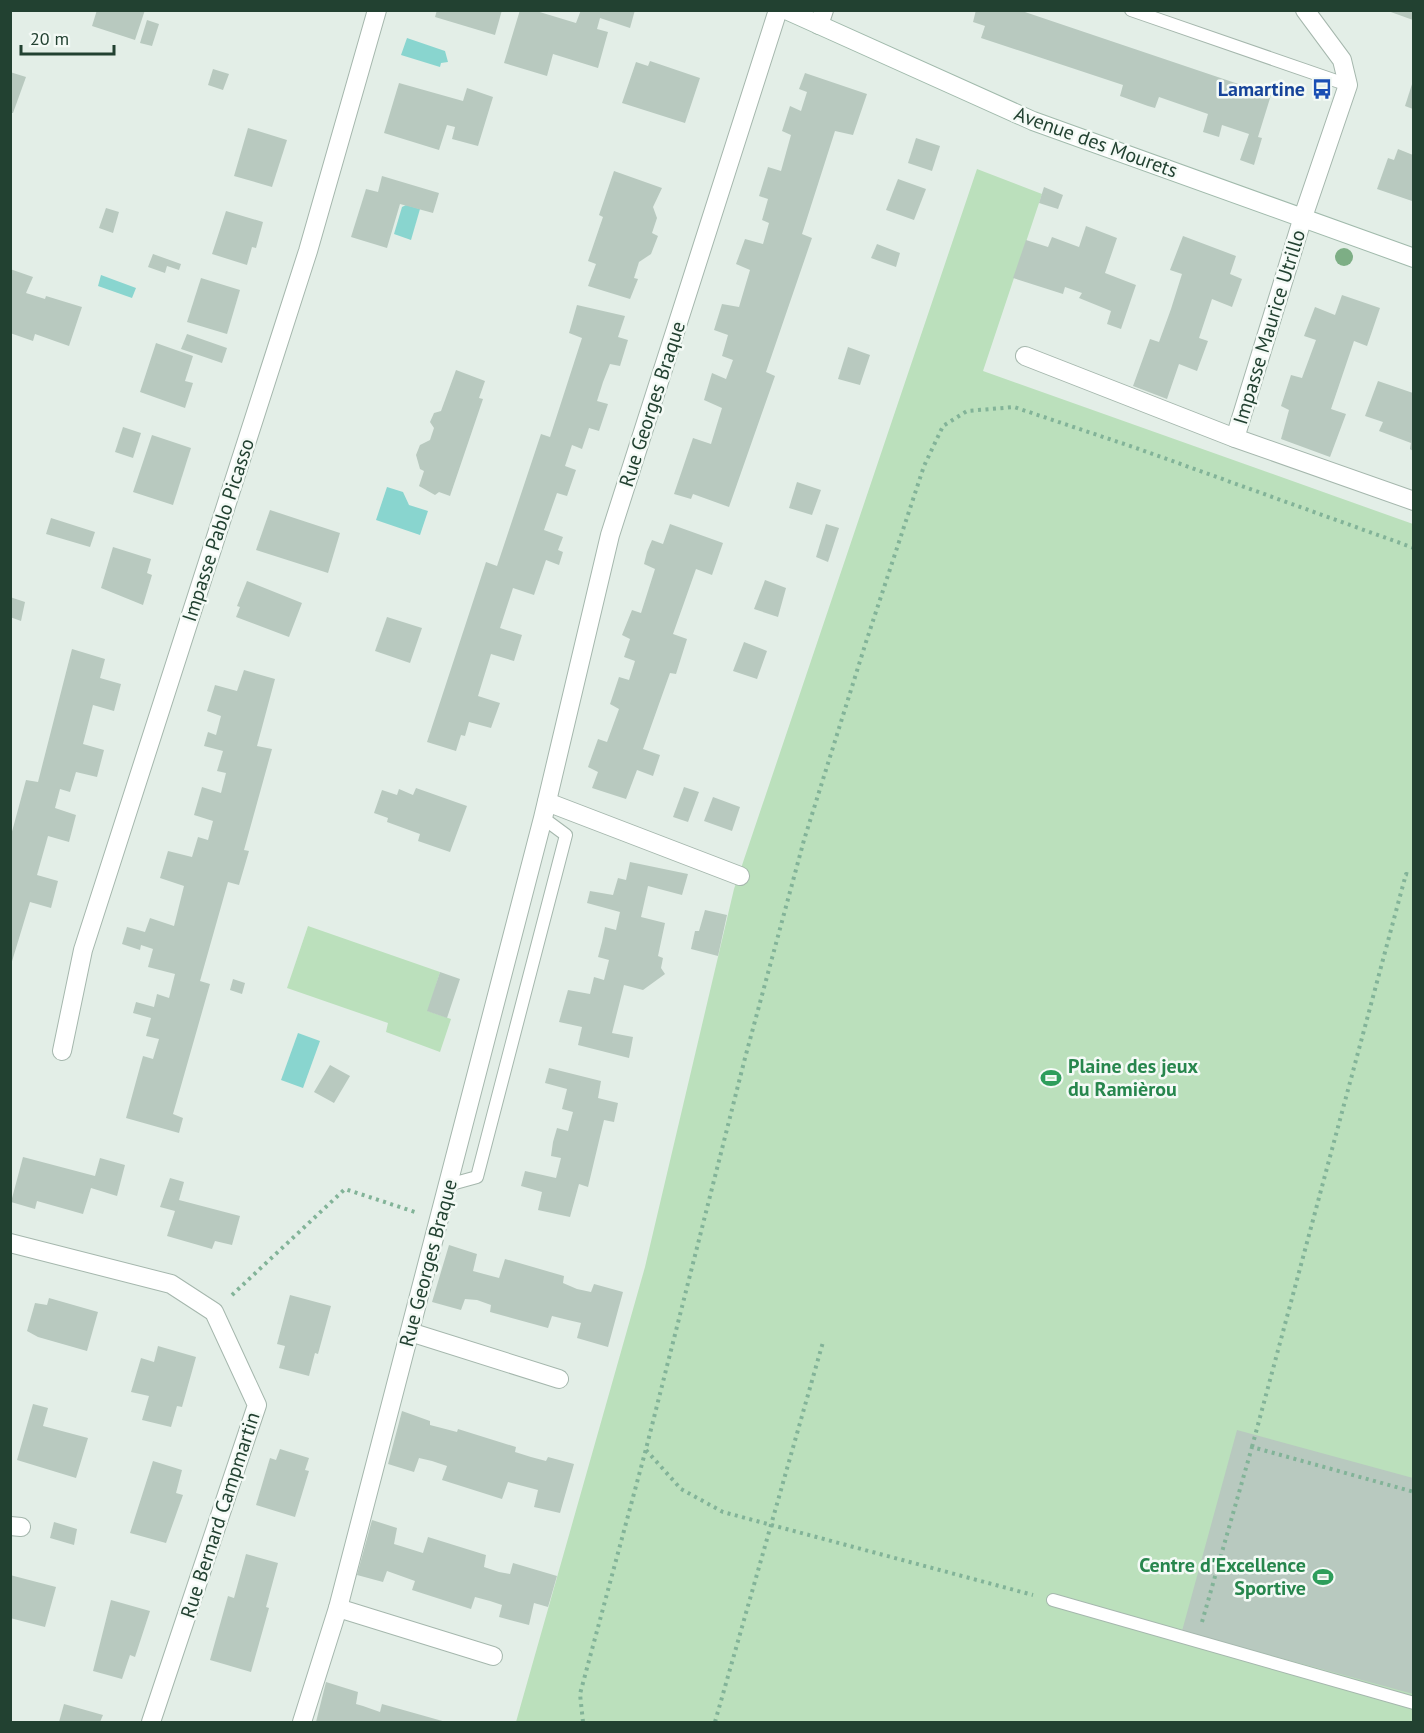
<svg xmlns="http://www.w3.org/2000/svg" width="1424" height="1733" font-family="'PT Sans',sans-serif">
	<style>
		.green { fill: #bbe0bc }
		.water { fill: #89d5cf }
		.building { fill: #b8c9bf }
		.lines { fill: none; stroke-linecap: round; stroke-linejoin: round }
		.service-casing { stroke: #a5b7ad; stroke-width: 14 }
		.minor-casing { stroke: #a5b7ad; stroke-width: 20 }
		.secondary-casing { stroke: #a1baac; stroke-width: 20 }
		.path { stroke: #82b398; stroke-width: 4; stroke-dasharray: 3 4.5; stroke-linecap: butt }
		.service { stroke: #fff; stroke-width: 12 }
		.minor { stroke: #fff; stroke-width: 18 }
		.secondary { stroke: #fff; stroke-width: 18 }
		.tree { fill: #7dae85 }
		.labels { text-anchor: middle; dominant-baseline: central; stroke-width: 5; stroke-linejoin: round; paint-order: stroke }
		.transit-label { font-size: 20px; font-weight: bold; fill: #164399; stroke: #f4faf6; text-anchor: end }
		.street-label { font-size: 20px; fill: #224131; stroke: #f4faf6 }
		.leisure-label { font-size: 20px; font-weight: bold; fill: #27864d; stroke: #f4faf6; text-anchor: start }
	</style>
	<rect width="100%" height="100%" fill="#e3eee7"/>
	<g class="green">
		<path d="M977 169 1042 194 983 371 1413 524V1722H516L645 1267 734 889Z"/>
		<path d="M308 926 440 972 428 1011 451 1019 440 1052 386 1032 388 1023 287 988Z"/>
	</g>
	<g class="water">
		<path d="M407 38 445 51 448 62 441 63 440 67 401 55Z"/>
		<path d="M406 205 420 209 411 240 394 234 402 207Z"/>
		<path d="M101 275 136 288 132 298 98 286Z"/>
		<path d="M387 487 403 492 409 505 428 511 420 535 376 520Z"/>
		<path d="M298 1033 320 1041 303 1088 281 1080Z"/>
	</g>
	<g class="building">
		<path d="M97 10H145L135 40 92 26Z"/>
		<path d="M437 10H502L495 35 435 17Z"/>
		<path d="M520 10H533L576 23 581 10H635L630 28 600 18 597 29 608 32 598 68 553 54 547 76 504 63Z"/>
		<path d="M976 10H1019L1271 95 1258 137 1262 138 1254 165 1240 160 1249 134 1222 125 1219 137 1203 132 1208 114 1159 97 1155 108 1148 106 1120 96 1123 85 981 38 985 26 973 22Z"/>
		<path d="M1388 10H1413V20L1388 11Z"/>
		<path d="M147 20 159 24 152 46 140 43Z"/>
		<path d="M650 61 700 78 685 123 622 103 636 62 648 66Z"/>
		<path d="M213 69 229 74 223 90 208 85Z"/>
		<path d="M10 72 26 77 13 113H10Z"/>
		<path d="M805 73 867 94 853 135 835 131 802 234 812 238 766 372 775 376 729 507 693 494 691 499 674 494 693 438 711 444 722 408 704 400 712 373 726 379 733 360 722 356 728 335 714 330 722 304 739 307 750 270 736 264 745 239 763 244 769 223 762 220 768 199 759 196 768 167 781 171 791 135 782 131 790 106 801 111 807 92 799 89Z"/>
		<path d="M1413 81V109L1405 106Z"/>
		<path d="M399 83 463 101 467 88 493 97 478 146 452 139 455 127 447 125 439 150 384 133Z"/>
		<path d="M248 128 287 140 272 187 234 176Z"/>
		<path d="M916 138 940 146 932 171 908 163Z"/>
		<path d="M1398 149 1413 155 1412 201 1377 189 1388 158 1394 160Z"/>
		<path d="M614 171 662 188 653 207 657 218 652 233 658 236 651 254 639 262 634 278 638 279 630 299 588 286 596 264 588 261 603 217 599 215Z"/>
		<path d="M382 176 439 193 433 213 400 204 387 248 351 237 366 189 378 192Z"/>
		<path d="M898 179 926 189 914 220 886 210Z"/>
		<path d="M1044 187 1063 195 1058 209 1039 203Z"/>
		<path d="M106 208 119 212 113 233 99 228Z"/>
		<path d="M226 211 263 222 256 248 252 247 247 265 212 254Z"/>
		<path d="M1086 226 1117 238 1105 273 1136 285 1121 329 1107 324 1111 311 1079 298 1082 293 1065 287 1063 294 1013 278 1026 240 1048 247 1052 237 1079 247Z"/>
		<path d="M1183 236 1236 256 1230 274 1242 279 1232 307 1212 299 1199 338 1208 341 1197 371 1179 364 1167 399 1133 386 1150 339 1159 342 1171 309 1182 274 1170 270Z"/>
		<path d="M877 244 900 253 896 267 871 258Z"/>
		<path d="M153 254 181 264 179 270 167 266 165 273 148 267Z"/>
		<path d="M10 269 33 277 26 293 45 299 46 296 82 307 69 346 35 334 33 341 10 333Z"/>
		<path d="M201 278 240 290 227 334 187 322Z"/>
		<path d="M1342 295 1380 308 1367 346 1354 341 1331 409 1346 414 1330 457 1281 439 1289 410 1281 406 1291 375 1302 378 1316 340 1304 336 1315 307 1335 315Z"/>
		<path d="M577 305 625 316 618 337 628 340 620 366 610 364 603 382 597 401 608 404 599 431 589 428 582 449 572 445 565 466 576 470 567 496 557 493 544 530 563 537 558 550 563 552 559 565 546 560 534 595 513 588 500 628 522 635 514 661 491 654 478 696 500 703 491 728 469 722 465 736 461 735 456 751 427 742 486 562 497 566 541 434 550 437 582 338 569 333Z"/>
		<path d="M187 334 227 348 222 363 181 349Z"/>
		<path d="M156 343 193 356 185 381 193 383 185 408 140 392Z"/>
		<path d="M848 347 870 355 860 385 838 379Z"/>
		<path d="M456 370 485 381 479 398 483 399 450 496 439 492 435 495 419 486 424 471 420 469 416 455 420 445 430 440 434 428 430 422 434 413 441 411Z"/>
		<path d="M1378 381 1413 393V451L1410 449 1411 443 1379 431 1383 422 1365 416Z"/>
		<path d="M123 427 141 433 133 458 115 452Z"/>
		<path d="M152 435 191 448 173 505 133 492Z"/>
		<path d="M797 482 821 490 812 515 789 508Z"/>
		<path d="M270 510 340 533 328 573 256 550Z"/>
		<path d="M51 518 95 532 90 547 46 534Z"/>
		<path d="M670 524 723 543 712 575 696 569 673 634 687 639 676 674 670 673 643 749 660 755 653 776 637 770 626 799 592 788 598 772 588 767 598 739 607 742 619 709 610 704 619 677 629 680 635 661 624 657 630 639 622 635 632 610 641 613 655 569 644 564 647 552 652 540 663 544Z"/>
		<path d="M826 524 839 528 828 562 816 557Z"/>
		<path d="M113 547 151 559 147 573 152 575 143 605 101 588Z"/>
		<path d="M765 580 786 588 778 617 754 609Z"/>
		<path d="M247 581 302 603 289 637 236 617 240 607 237 606Z"/>
		<path d="M10 597 25 602 21 621 10 617Z"/>
		<path d="M387 617 422 628 410 663 375 651Z"/>
		<path d="M744 642 767 651 757 679 733 671Z"/>
		<path d="M72 649 105 659 100 678 121 684 114 711 93 705 83 744 104 750 97 777 76 772 70 792 60 789 55 808 76 815 69 842 48 836 37 875 58 881 51 908 30 902 10 968V839L26 780 38 782Z"/>
		<path d="M244 670 275 679 257 746 272 749 244 850 249 851 239 885 228 882 200 981 210 984 173 1114 183 1118 179 1133 126 1118 143 1056 153 1059 159 1039 146 1036 151 1018 133 1013 136 1002 154 1007 157 994 169 998 175 974 148 967 153 949 141 945 140 950 122 944 127 927 145 932 150 918 174 926 184 886 160 878 168 851 192 857 198 837 208 840 213 821 194 815 202 787 221 793 226 773 217 771 223 751 204 746 208 732 216 735 221 716 207 711 215 685 237 691Z"/>
		<path d="M684 787 699 792 688 822 673 817Z"/>
		<path d="M416 788 467 806 450 852 418 841 420 834 387 822 388 818 374 813 382 790 397 795 399 789 413 795Z"/>
		<path d="M713 797 740 807 732 831 704 821Z"/>
		<path d="M630 862 688 874 682 895 648 886 641 917 665 923 658 956 663 958 661 968 665 974 643 990 624 985 612 1033 633 1037 629 1058 578 1045 582 1027 559 1022 568 990 590 994 594 977 604 980 609 960 598 957 602 942 605 927 616 930 620 912 587 903 590 891 613 895 618 878 626 880Z"/>
		<path d="M705 910 727 915 718 956 691 949 695 931H699Z"/>
		<path d="M440 972 460 979 447 1018 427 1011Z"/>
		<path d="M233 979 245 983 242 994 230 990Z"/>
		<path d="M330 1065 350 1076 334 1103 314 1092Z"/>
		<path d="M549 1068 601 1081 598 1098 618 1103 614 1122 604 1120 588 1187 579 1184 570 1217 538 1210 542 1192 521 1186 525 1171 556 1178 561 1158 551 1156 553 1142 557 1128 568 1131 573 1112 562 1109 567 1089 545 1083Z"/>
		<path d="M23 1157 95 1176 100 1158 125 1165 117 1196 91 1188 83 1214 37 1201 35 1209 11 1202Z"/>
		<path d="M170 1178 184 1182 179 1200 240 1216 232 1245 215 1241 212 1249 167 1236 175 1211 160 1207Z"/>
		<path d="M449 1245 477 1254 473 1271 484 1274 499 1278 505 1259 564 1276 563 1283 577 1289 591 1292 594 1284 623 1292 608 1347 577 1338 581 1323 568 1320 552 1316 548 1328 490 1312 491 1305 477 1300 465 1299 461 1310 432 1302Z"/>
		<path d="M290 1295 331 1306 318 1354 315 1353 309 1376 279 1368 285 1346 277 1344Z"/>
		<path d="M49 1298 98 1312 87 1351 38 1337 27 1331 35 1303 47 1305Z"/>
		<path d="M158 1346 196 1357 182 1407 177 1406 171 1427 142 1420 149 1396 131 1392 141 1358 154 1362Z"/>
		<path d="M33 1404 48 1408 43 1426 88 1438 76 1478 17 1460Z"/>
		<path d="M402 1411 430 1421V1425L457 1432 458 1429 516 1447 515 1452 531 1457 546 1461 548 1457 574 1464 560 1513 534 1507 538 1490 508 1482 502 1499 442 1480 447 1466 432 1461 419 1458 414 1472 388 1464Z"/>
		<path d="M1237 1430 1413 1478V1694L1182 1631Z"/>
		<path d="M280 1449 309 1458 305 1470 309 1471 295 1517 256 1505 270 1458 276 1460Z"/>
		<path d="M153 1461 182 1470 176 1493 183 1495 166 1543 130 1533Z"/>
		<path d="M372 1520 397 1528 394 1544 423 1553 428 1537 486 1555 484 1567 499 1572 510 1574 513 1563 557 1576 548 1607 534 1603 529 1625 499 1617 502 1605 490 1601 475 1597 471 1609 412 1590 415 1581 387 1571 383 1582 357 1575Z"/>
		<path d="M54 1522 77 1529 74 1545 50 1538Z"/>
		<path d="M246 1554 278 1563 266 1607 269 1608 251 1672 210 1660 228 1596 234 1598Z"/>
		<path d="M10 1575 56 1587 45 1627 10 1618Z"/>
		<path d="M111 1600 150 1611 135 1657 130 1655 122 1679 93 1671Z"/>
		<path d="M326 1682 358 1692 356 1704 363 1706 380 1712 382 1704 446 1722H316Z"/>
		<path d="M64 1704 103 1715 100 1722H59Z"/>
	</g>
	<g class="lines">
		<g class="service-casing">
			<g id="service">
				<path d="M1131 10 1348 85"/>
				<path d="M448 1185 477 1177 566 835 543 818"/>
				<path d="M1053 1600 1414 1703"/>
			</g>
		</g>
		<g class="minor-casing">
			<g id="minor">
				<path d="M819 25 824 10"/>
				<path d="M1025 356 1235 438 1414 501"/>
				<path d="M1235 438 1303 217 1348 85 1342 60 1305 10"/>
				<path d="M547 802 740 876"/>
				<path d="M62 1051 83 950 308 251 377 10"/>
				<path d="M10 1243 171 1284 214 1312 257 1405 151 1722"/>
				<path d="M410 1332 559 1379"/>
				<path d="M10 1526 21 1527"/>
				<path d="M338 1608 493 1656"/>
				<path d="M302 1722 338 1608 543 818 610 535 778 10"/>
			</g>
		</g>
		<g class="secondary-casing">
			<path id="secondary" d="M786 10 1033 121 1414 258"/>
		</g>
		<g class="path">
			<path d="M232 1295 345 1189 415 1212"/>
			<path d="M1252 1447 1406 874 1414 876"/>
			<path d="M646 1450 681 1489 723 1512 1033 1595"/>
			<path d="M1202 1622 1252 1447 1414 1492"/>
			<path d="M583 1722 580 1694 646 1449 745 1058 804 840 866 642 924 466 943 426 967 411 1014 407 1139 449 1414 548"/>
			<path d="M715 1722 823 1342"/>
		</g>
		<use href="#service" class="service"/>
		<use href="#minor" class="minor"/>
		<use href="#secondary" class="secondary"/>
	</g>
	<circle class="tree" cx="1344" cy="257" r="9"/>
	<defs>
		<g id="bus-bare" transform="scale(1.62)"><path d="M-5-6H5V4H4V6H2V4H-2V6H-4V4H-5ZM-3.5-4V0h7V-4ZM-3.5 1.2v1.5H-2V1.2ZM2 1.2v1.5H3.5V1.2Z" fill="#1a4fb4" stroke="#f4faf6" stroke-width="2.5" paint-order="stroke"/></g>
		<g id="stadium-bare" transform="scale(1.62)"><path d="M0-5a6.5 5 0 1 0 0 10a6.5 5 0 1 0 0-10ZM-3.5-1.8h7v3.6h-7Z" fill="#2e9e5b" stroke="#f4faf6" stroke-width="2.5" paint-order="stroke"/></g>
	</defs>
	<g fill-rule="evenodd">
		<use href="#bus-bare" x="1322" y="89"/>
		<use href="#stadium-bare" x="1051" y="1078"/>
		<use href="#stadium-bare" x="1323" y="1577"/>
	</g>
	<g class="labels">
		<g class="transit-label">
			<text x="1305" y="89">Lamartine</text>
		</g>
		<g class="street-label">
			<text transform="translate(1096 142) rotate(20)">Avenue des Mourets</text>
			<text transform="translate(1269 327) rotate(-73)">Impasse Maurice Utrillo</text>
			<text transform="translate(652 404) rotate(-72)">Rue Georges Braque</text>
			<text transform="translate(218 530) rotate(-72)">Impasse Pablo Picasso</text>
			<text transform="translate(428 1263) rotate(-75)">Rue Georges Braque</text>
			<text transform="translate(220 1515) rotate(-72)">Rue Bernard Campmartin</text>
		</g>
		<g class="leisure-label">
			<text x="1068" y="1066">Plaine des jeux<tspan x="1068" dy="23">du Ramièrou</tspan></text>
			<text x="1306" y="1565" text-anchor="end">Centre d'Excellence<tspan x="1306" dy="23">Sportive</tspan></text>
		</g>
	</g>
	<rect width="1424" height="1733" fill="none" stroke="#224131" stroke-width="24"/>
	<path d="M21 45v9h93v-9" fill="none" stroke="#224131" stroke-width="3"/>
	<text x="30" y="45" font-size="18" fill="#224131" stroke="#f4faf6" stroke-width="4.5" paint-order="stroke">20 m</text>
</svg>
